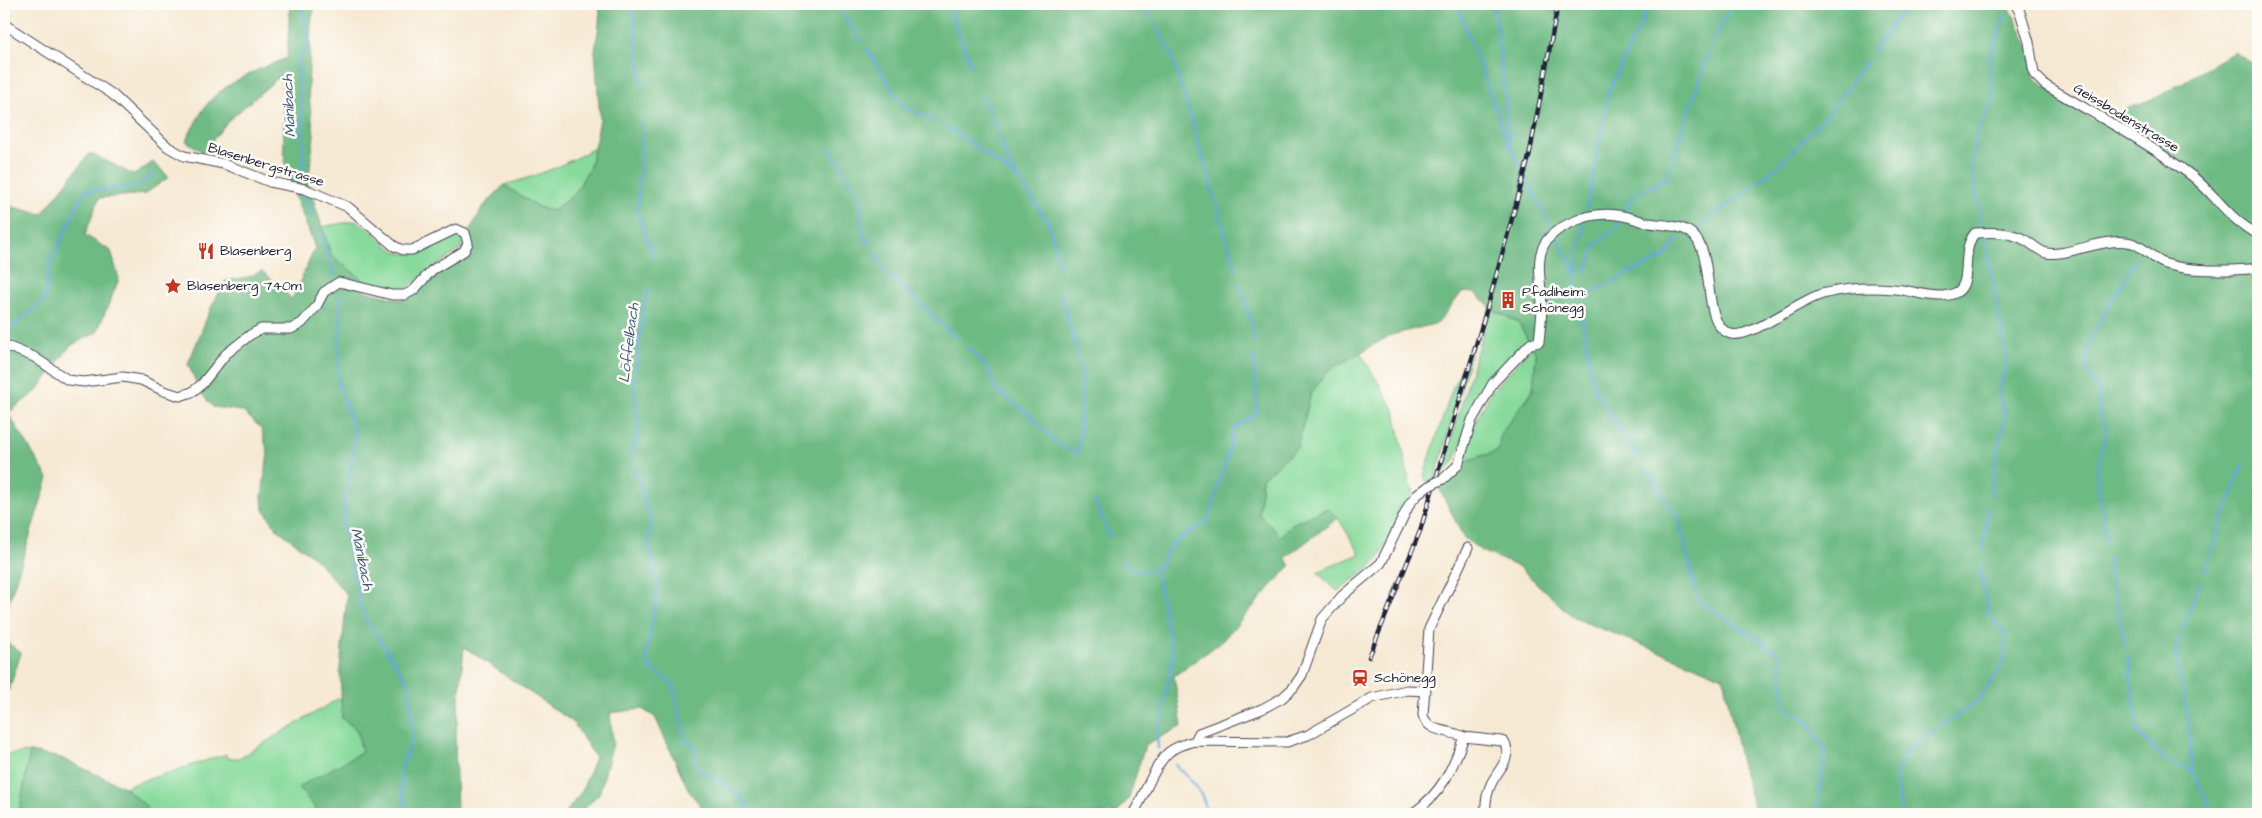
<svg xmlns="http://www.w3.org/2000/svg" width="2262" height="818" font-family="'Architects Daughter',sans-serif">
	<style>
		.green { fill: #87da9b; stroke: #547e6b }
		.forest { fill: #6dba83; stroke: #486e5f }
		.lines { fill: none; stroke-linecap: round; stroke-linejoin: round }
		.stream { stroke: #66a8da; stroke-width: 2.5 }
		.minor-casing { stroke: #424052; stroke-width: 11 }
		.minor { stroke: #fff; stroke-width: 9 }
		.rail-casing { stroke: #22223b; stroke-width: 4.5 }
		.rail { stroke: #fdfcf7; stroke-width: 2.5; stroke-dasharray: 8; stroke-linecap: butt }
		.minor-bridge-casing { stroke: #424052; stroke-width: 11; stroke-linecap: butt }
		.minor-bridge { stroke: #fff; stroke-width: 9 }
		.labels { text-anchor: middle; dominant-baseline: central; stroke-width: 5; stroke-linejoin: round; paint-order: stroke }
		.street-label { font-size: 14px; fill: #22223b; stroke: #fdfcf7 }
		.poi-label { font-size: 14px; fill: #22223b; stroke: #fdfcf7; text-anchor: start }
		.water-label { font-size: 15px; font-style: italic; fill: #3d587b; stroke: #fdfcf7 }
	</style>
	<rect width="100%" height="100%" fill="#fdfcf7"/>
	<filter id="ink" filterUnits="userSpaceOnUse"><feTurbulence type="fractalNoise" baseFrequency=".02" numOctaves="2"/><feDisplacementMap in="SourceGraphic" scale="10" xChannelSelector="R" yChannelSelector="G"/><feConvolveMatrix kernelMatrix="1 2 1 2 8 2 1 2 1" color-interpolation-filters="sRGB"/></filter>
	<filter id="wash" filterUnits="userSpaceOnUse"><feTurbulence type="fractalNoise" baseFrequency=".0096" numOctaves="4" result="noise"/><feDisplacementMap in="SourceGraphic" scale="20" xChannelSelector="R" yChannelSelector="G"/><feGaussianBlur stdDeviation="1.12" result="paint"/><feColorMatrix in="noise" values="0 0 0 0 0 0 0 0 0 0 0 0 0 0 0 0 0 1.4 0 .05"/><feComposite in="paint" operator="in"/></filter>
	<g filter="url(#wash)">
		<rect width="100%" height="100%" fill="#f6e9d3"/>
		<g class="green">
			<path d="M594 148 590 167 574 195 552 211 538 207 504 185C537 176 565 165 594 148Z"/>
			<path d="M355 221C377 227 389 260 414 253 429 249 441 237 457 234L464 240 460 250 424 274 406 289 395 293 369 285 331 255 321 227Z"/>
			<path d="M1490 306 1497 312 1518 322 1529 342 1501 371 1468 426 1454 462 1441 475Z"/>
			<path d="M1474 343 1435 479 1428 483 1424 477 1426 469 1453 387Z"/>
			<path d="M1532 347 1536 354 1533 390 1501 433 1499 451 1465 461 1472 427 1492 391Z"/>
			<path d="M1360 352 1395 411 1410 486 1414 490 1378 559 1370 568 1337 591 1317 572 1360 554 1338 518 1328 508 1292 524 1280 536 1259 514 1262 478 1297 448 1311 393 1328 371Z"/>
			<path d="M341 697 342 718 357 730 363 752 299 787 320 814H143L146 807 124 787 226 754 227 758H239Z"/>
			<path d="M30 752 19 814H4V755Z"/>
		</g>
		<g class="forest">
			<path d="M290 4H315L311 23 308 90 314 135 308 183 331 255 363 280 361 290 402 300 436 271 471 246 470 230 483 207 504 185 538 207 552 211 574 195 590 167 600 120 595 51 599 25 600 4H2008L2037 65 2032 76 2094 121 2158 97 2234 52 2258 67V814H1756L1741 763 1723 677 1574 618 1519 567 1482 551 1464 538 1439 488 1465 461 1498 451 1501 433 1533 390 1536 354 1518 322 1497 312 1475 293 1462 292 1438 323 1391 335 1328 371 1311 393 1297 448 1262 478 1259 514 1280 536 1292 524 1328 508 1338 518 1285 558 1290 566 1221 642 1174 676 1182 726 1145 745 1129 798 1116 814H707L689 791 655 717 642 709 610 713 613 744 599 794 579 814H565L582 791 595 757 573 722 464 647 455 744 457 814H320L299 787 362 752 357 730 342 718 340 669 347 595 316 559 277 529 263 508 262 496 268 453 261 428 242 411 213 407 201 393 188 364 211 308 225 281 248 277 262 271 292 299 315 248C307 224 295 200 288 176 279 144 288 109 280 76L228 121 203 152 186 141C194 125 204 104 218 93 239 77 263 67 287 58Z"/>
			<path d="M90 153 134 175 153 162 169 177 145 194 99 198 85 235 111 251 119 279 97 332 70 346 38 390 8 413 48 478 4 618V205L42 214Z"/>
			<path d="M4 640 21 653 9 690 4 692Z"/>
			<path d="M30 752 61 758 124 787 147 807 143 814H19Z"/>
		</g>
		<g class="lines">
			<g class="stream">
				<path d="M301 4 310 42 298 59C301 100 304 141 304 182"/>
				<path d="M633 4 642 86"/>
				<path d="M947 4 972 68"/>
				<path d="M1143 4 1152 18"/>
				<path d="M1457 4 1509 145"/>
				<path d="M1494 4 1511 149 1521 168"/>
				<path d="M843 13 861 41"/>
				<path d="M1156 26 1172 55 1236 270"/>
				<path d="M866 48 903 106 938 123"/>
				<path d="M1873 52 1906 4"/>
				<path d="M983 96 1008 161 1049 224 1060 265"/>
				<path d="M643 121 637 214 654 257"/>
				<path d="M946 128 959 134 1016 177"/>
				<path d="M829 148 860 197 862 233 869 244"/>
				<path d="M1528 181 1550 225"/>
				<path d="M305 197 314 219"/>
				<path d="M1587 208 1609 90 1650 4"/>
				<path d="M1623 214 1632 196 1666 179 1712 43 1732 4"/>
				<path d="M1584 224 1575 272 1587 270 1595 245 1617 227 1621 219"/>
				<path d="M1699 228 1776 168 1831 111 1867 60"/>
				<path d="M319 232 335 275"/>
				<path d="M1558 239 1575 272 1579 300 1624 275 1665 257 1678 239"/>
				<path d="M874 253 884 270 957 338"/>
				<path d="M1240 284 1253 327V343"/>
				<path d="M341 294 338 382 356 437 342 521 362 613 409 684 413 737 401 771 402 794 410 814"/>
				<path d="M1580 306 1594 389 1639 457"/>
				<path d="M5 337 9 330 44 301 50 265 84 191 134 187 155 174"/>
				<path d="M967 347 984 363 997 391 1029 414 1056 443 1078 455 1083 374 1060 289"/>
				<path d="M632 458 639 424 634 387 644 304 649 290"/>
				<path d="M635 469 652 525 648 541 658 587 646 657 649 668 673 684 685 741 695 747V767L738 793 752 814"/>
				<path d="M1646 469 1679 520 1698 600 1780 654 1785 708 1807 720 1825 751 1817 814"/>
				<path d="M1990 495 2005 413 1998 393 2007 360 1972 169 1975 138 1993 99 1989 59 2005 16"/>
				<path d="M1095 501 1110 537"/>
				<path d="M2107 544 2097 477 2098 465 2107 432 2100 416 2099 391 2092 381 2085 359 2090 340 2136 259"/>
				<path d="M1983 550 1988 508"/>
				<path d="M2108 558 2109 571 2126 646"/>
				<path d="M1121 561 1137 572 1156 569 1173 656 1160 725 1157 733 1158 748"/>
				<path d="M1156 569 1173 543 1208 521 1235 428 1257 413 1254 356"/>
				<path d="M2204 571 2243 463"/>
				<path d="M2183 629 2199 583"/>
				<path d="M2180 637 2175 652 2189 725 2192 771 2211 809 2206 814"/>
				<path d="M2128 656 2138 733 2168 762 2192 771"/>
				<path d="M1175 764C1188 778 1208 794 1205 814"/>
				<path d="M1901 814 1896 774 1910 747 1978 701 2004 662 2005 632 1988 614 1981 571 1982 564"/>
			</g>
		</g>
	</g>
	<g filter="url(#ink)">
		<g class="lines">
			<g class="minor-casing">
				<g id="minor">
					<path d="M2015 4 2020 12 2029 42 2034 74 2045 85C2094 114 2146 141 2192 176 2215 194 2231 222 2258 234"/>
					<path d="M4 24 112 94 168 147 184 156 224 164 270 182 305 189 348 207 394 246 403 250H412L456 229 465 233 468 243 464 251 432 270 414 290 405 295H392L339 282 324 292 316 307 302 323 291 329H261L250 335 226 354 202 384 192 392 180 396 164 391 141 380 123 377 84 382 68 380 34 357 4 345"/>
					<path d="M1443 479 1458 465 1472 420 1493 383 1530 344 1539 342C1540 330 1542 317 1542 305 1540 264 1529 240 1575 221 1598 211 1618 213 1641 221 1656 226 1678 223 1691 233 1717 254 1700 320 1728 333 1748 343 1800 298 1826 293 1848 288 1872 287 1894 289 1913 290 1939 302 1957 292 1973 282 1960 250 1975 233 1994 232 2010 231 2027 241 2033 245 2039 251 2046 253 2069 257 2103 236 2132 243 2143 246 2151 257 2161 262 2182 272 2235 271 2258 268"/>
					<path d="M1464 737 1501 741 1504 742C1513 757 1499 769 1492 782 1487 792 1485 803 1486 814"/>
					<path d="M1195 741 1199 733 1262 709 1282 698 1293 688 1302 675 1322 619 1342 596 1381 563 1410 503 1417 495 1429 486"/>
					<path d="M1133 814C1144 797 1154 765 1169 752 1176 746 1187 743 1195 741L1287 742 1308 735 1372 698 1407 690 1426 691"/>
					<path d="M1412 814C1442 793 1452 770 1464 737 1451 730 1427 733 1423 715L1429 629 1468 548"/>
				</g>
			</g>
			<use href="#minor" class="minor"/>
			<g class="rail-casing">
				<path id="rail" d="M1369 657 1420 531 1488 305 1529 157 1558 4"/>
			</g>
			<use href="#rail" class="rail"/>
			<g class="minor-bridge-casing">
				<path id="minor-bridge" d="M1429 486 1443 479"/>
			</g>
			<use href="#minor-bridge" class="minor-bridge"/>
		</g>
	</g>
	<defs>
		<g id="restaurant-bare" transform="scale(1.35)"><path d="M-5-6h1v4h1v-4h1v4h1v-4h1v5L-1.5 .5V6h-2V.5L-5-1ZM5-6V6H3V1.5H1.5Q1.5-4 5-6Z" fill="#c8321e" stroke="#fdfcf7" stroke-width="2.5" paint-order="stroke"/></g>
		<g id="sight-bare" transform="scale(1.35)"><path d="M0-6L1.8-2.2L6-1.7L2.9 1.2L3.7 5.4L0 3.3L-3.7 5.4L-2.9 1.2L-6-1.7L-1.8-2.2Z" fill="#c8321e" stroke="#fdfcf7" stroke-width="2.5" paint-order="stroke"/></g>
		<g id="building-bare" transform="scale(1.35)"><path d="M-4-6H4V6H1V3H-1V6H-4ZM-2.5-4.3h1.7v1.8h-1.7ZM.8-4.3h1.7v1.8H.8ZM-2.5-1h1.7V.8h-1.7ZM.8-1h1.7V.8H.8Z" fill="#c8321e" stroke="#fdfcf7" stroke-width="2.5" paint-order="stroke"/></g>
		<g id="station-bare" transform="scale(1.35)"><path d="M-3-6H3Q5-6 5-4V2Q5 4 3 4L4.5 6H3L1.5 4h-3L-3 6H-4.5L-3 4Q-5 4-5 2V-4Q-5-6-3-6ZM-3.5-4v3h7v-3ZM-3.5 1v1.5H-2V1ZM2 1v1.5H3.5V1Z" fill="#c8321e" stroke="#fdfcf7" stroke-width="2.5" paint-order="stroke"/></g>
	</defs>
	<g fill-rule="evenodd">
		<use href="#restaurant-bare" x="206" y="251"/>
		<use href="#sight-bare" x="173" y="286"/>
		<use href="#building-bare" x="1508" y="300"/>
		<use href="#station-bare" x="1360" y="678"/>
	</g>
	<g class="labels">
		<g class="street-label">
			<text transform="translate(2126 118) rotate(31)">Geissbodenstrasse</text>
			<text transform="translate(266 165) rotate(17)">Blasenbergstrasse</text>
		</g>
		<g class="poi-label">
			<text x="220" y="251">Blasenberg</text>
			<text x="187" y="286">Blasenberg 740m</text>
			<text x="1522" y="292">Pfadiheim:<tspan x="1522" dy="16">Schönegg</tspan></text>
			<text x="1374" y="678">Schönegg</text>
		</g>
		<g class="water-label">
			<text transform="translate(289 106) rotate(-93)">Mänibach</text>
			<text transform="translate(629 343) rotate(-83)">Löffelbach</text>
			<text transform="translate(362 559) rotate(78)">Mänibach</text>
		</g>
	</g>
	<rect width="2262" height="818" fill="none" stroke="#fdfcf7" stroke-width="20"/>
</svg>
